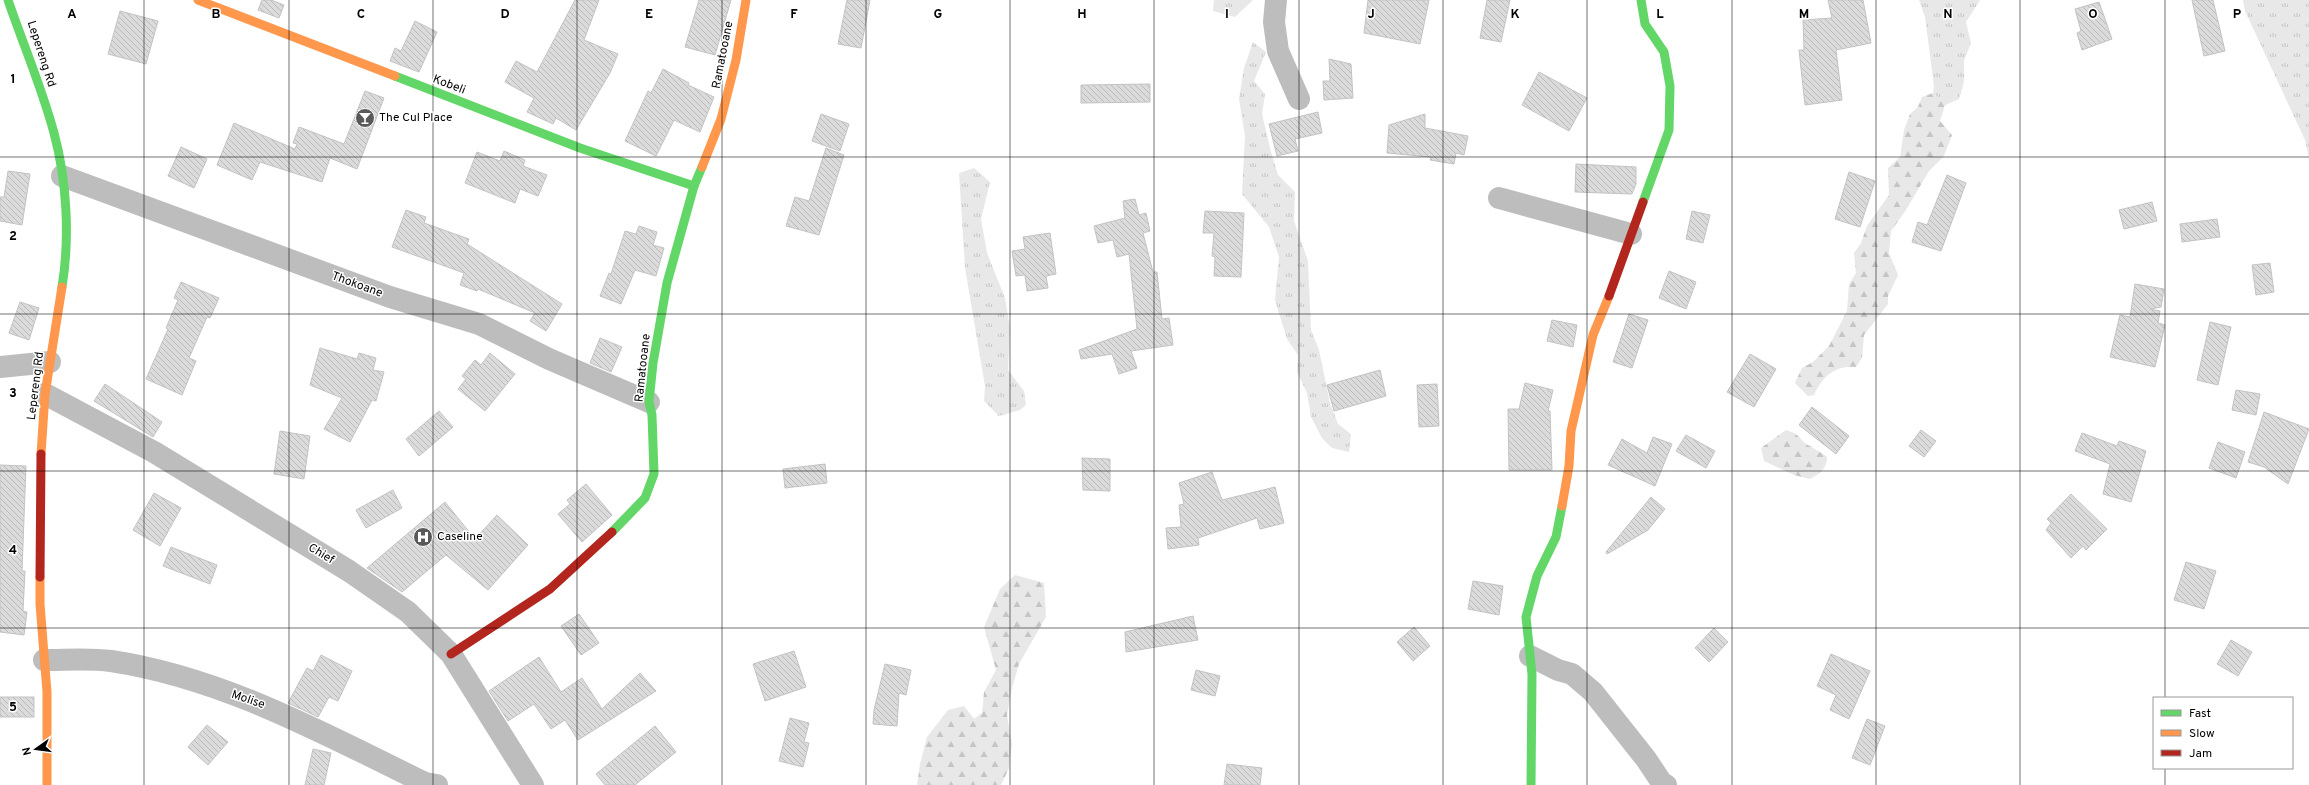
<svg xmlns="http://www.w3.org/2000/svg" width="2309" height="785" font-family="Overpass,sans-serif">
	<style>
		.grass { fill: url(#grass-tufts) }
		.forest { fill: url(#forest-firs) }
		.building { fill: url(#building-back-hatch); stroke: #c3c3c3 }
		.lines { fill: none; stroke-linecap: round; stroke-linejoin: round }
		.street { stroke: #bdbdbd; stroke-width: 22 }
		.fast { stroke: #63d668; stroke-width: 9 }
		.slow { stroke: #ff974d; stroke-width: 9 }
		.jam { stroke: #b3261e; stroke-width: 9 }
		.grid { fill: none; stroke: #000; stroke-width: 1; stroke-opacity: 0.55 }
		.labels { text-anchor: middle; dominant-baseline: central; stroke-width: 3; stroke-linejoin: round; paint-order: stroke }
		.street-label { font-size: 12px; fill: #000; stroke: #fff }
		.poi-label { font-size: 12px; fill: #000; stroke: #fff; text-anchor: start }
		.grid-label { font-size: 13px; text-anchor: middle; font-weight: bold; fill: #000; stroke: #fff; stroke-width: 3; stroke-linejoin: round; paint-order: stroke }
	</style>
	<defs>
		<pattern id="grass-tufts" width="24" height="20" patternUnits="userSpaceOnUse"><rect width="24" height="20" fill="#e8e8e8"/><path d="M3 7l-1-3M5 7V3M7 7l1-3M15 17l-1-3M17 17v-4M19 17l1-3" fill="none" stroke="#c5c5c5"/></pattern>
		<pattern id="forest-firs" width="22" height="20" patternUnits="userSpaceOnUse"><rect width="22" height="20" fill="#e8e8e8"/><path d="M5 1l3.5 6h-7zM16 11l3.5 6h-7z" fill="#c5c5c5"/></pattern>
		<pattern id="building-back-hatch" width="6" height="6" patternUnits="userSpaceOnUse"><rect width="6" height="6" fill="#dbdbdb"/><path d="M-1 5l2 2M0 0l6 6M5-1l2 2" fill="none" stroke="#bababa"/></pattern>
	</defs>
	<rect width="100%" height="100%" fill="#fff"/>
	<g class="grass">
		<path d="M1214 0H1253L1235 17 1213 11Z"/>
		<path d="M1919 0H1980L1966 22 1971 43 1964 61V82L1959 99 1945 105 1933 93 1934 86 1925 17Z"/>
		<path d="M2243 0H2309V158L2305 140 2245 11Z"/>
		<path d="M1253 42 1266 52 1254 81 1265 94 1262 114 1271 152 1278 175 1295 192 1294 221 1308 261 1311 330 1319 350 1330 403 1338 424 1351 434 1349 452 1332 448 1322 438 1311 417 1307 393 1297 372 1298 355 1287 339 1275 300 1279 257 1269 227 1242 194 1245 136 1239 99 1244 68Z"/>
		<path d="M974 168 990 182 981 219 987 253 1005 298 1010 328 1008 370 1024 391 1026 405 1020 410 999 416 984 401 985 386 965 268 959 173Z"/>
	</g>
	<g class="forest">
		<path d="M1933 93 1945 105 1940 121 1952 135 1944 156 1929 171 1906 210 1891 231 1889 253 1898 275 1888 296V304L1864 335 1862 358 1856 367C1835 365 1822 377 1814 395L1808 396 1795 383 1802 368 1813 362 1829 346 1847 311 1849 284 1856 273 1854 253 1861 243 1867 226 1889 195 1888 168 1900 157 1904 130 1910 114 1918 107 1922 97Z"/>
		<path d="M1786 430C1803 435 1798 440 1810 446 1816 450 1821 452 1827 457 1827 469 1820 473 1810 479L1794 475 1764 461 1761 448Z"/>
		<path d="M1015 575 1044 583 1046 617 1019 664 1012 688 1007 715 1012 744 1009 768 1001 785H917L920 764 927 737 948 710 964 706 974 719 982 713 984 692 996 670 984 627 1000 589Z"/>
	</g>
	<g class="building">
		<path d="M262 0H271L284 5 279 18 258 10Z"/>
		<path d="M575 0H599L584 40 618 54 610 73 576 130 556 118 553 124 527 112 534 98 505 82 516 61 537 72Z"/>
		<path d="M699 0H731L715 55 685 47Z"/>
		<path d="M847 0H870L861 48 838 44Z"/>
		<path d="M1368 0H1429L1420 44 1364 33Z"/>
		<path d="M1487 0H1510L1501 42 1480 38Z"/>
		<path d="M1828 0H1863L1871 43 1836 50 1842 100 1805 105 1799 50H1804L1803 20 1832 18Z"/>
		<path d="M2192 0H2213L2225 51 2204 56Z"/>
		<path d="M2099 2 2112 39 2082 50 2077 33 2081 31 2075 9Z"/>
		<path d="M120 11 158 21 146 64 108 54Z"/>
		<path d="M415 21 437 32 419 72 390 61 395 48 401 51Z"/>
		<path d="M1329 59 1351 64 1353 98 1324 100 1323 81H1330Z"/>
		<path d="M663 69 689 83 688 85 714 97 700 132 674 120 656 156 625 141 648 91 651 93Z"/>
		<path d="M1539 72 1587 98 1569 131 1522 105Z"/>
		<path d="M1150 84V102L1081 103V85Z"/>
		<path d="M365 91 384 98 357 169 330 158 322 182 260 162 252 180 217 165 234 123 295 149 297 144 293 143 299 127 344 144Z"/>
		<path d="M1318 112 1322 133 1295 139 1298 151 1277 156 1269 124Z"/>
		<path d="M821 114 849 124 840 151 812 141Z"/>
		<path d="M1425 114V128L1468 136 1464 155 1456 153 1454 164 1430 160 1431 157 1387 153 1389 125Z"/>
		<path d="M181 147 207 159 194 188 168 176Z"/>
		<path d="M826 148 844 155 819 235 786 226 795 197 809 201Z"/>
		<path d="M504 151 525 160 523 166 547 175 538 196 520 189 515 203 465 183 477 152 500 161Z"/>
		<path d="M1576 164 1636 167V184L1632 194 1575 192Z"/>
		<path d="M8 171 30 174 22 225 0 221V197H4Z"/>
		<path d="M1849 172 1875 181 1860 227 1835 219Z"/>
		<path d="M1947 175 1966 183 1941 251 1912 242 1918 222 1927 225Z"/>
		<path d="M1135 199 1139 215 1146 213 1150 231 1143 233 1153 272H1157L1162 319 1169 318 1173 345 1131 351 1137 368 1119 374 1112 354 1081 359 1079 350 1137 329 1129 254 1117 257 1113 240 1098 243 1094 226 1125 218 1123 201Z"/>
		<path d="M2152 202 2157 221 2124 229 2119 210Z"/>
		<path d="M406 210 426 217 424 223 469 239 467 244 562 304 546 331 530 321 535 313 478 289 477 291 460 285 464 273 392 247Z"/>
		<path d="M1205 211 1244 213 1241 277 1214 276 1215 257 1212 256 1214 233H1203Z"/>
		<path d="M1692 211 1710 215 1703 243 1686 239Z"/>
		<path d="M2217 219 2220 237 2182 242 2180 224Z"/>
		<path d="M639 226 657 232 653 245 664 248 656 276 635 270 621 304 600 296 609 273 611 274 625 231 636 234Z"/>
		<path d="M1050 233 1056 274 1046 276 1048 288 1027 291 1025 275 1016 276 1012 251 1025 249 1023 237Z"/>
		<path d="M2270 263 2274 292 2256 295 2252 265Z"/>
		<path d="M1669 271 1696 282 1686 309 1659 298Z"/>
		<path d="M181 282 219 298 210 318 207 317 189 358 196 361 182 395 146 379 168 329 166 328 178 300 174 298Z"/>
		<path d="M2135 284 2164 289 2161 307 2150 309 2160 311 2158 323 2165 325 2155 367 2110 357 2120 315 2130 317Z"/>
		<path d="M20 302 39 308 29 340 9 333Z"/>
		<path d="M1629 314 1648 320 1632 368 1613 362Z"/>
		<path d="M1552 320 1577 325 1573 347 1547 341Z"/>
		<path d="M2210 322 2231 327 2218 385 2197 380Z"/>
		<path d="M600 338 622 347 611 372 590 363Z"/>
		<path d="M320 348 357 359 359 353 376 358 373 370 384 372 376 401 372 400 350 442 324 429 342 398 310 385Z"/>
		<path d="M490 353 515 374 485 411 458 389 466 379 462 376 475 360 481 365Z"/>
		<path d="M1750 354 1776 369 1754 407 1727 392Z"/>
		<path d="M1380 370 1386 396 1334 411 1327 385Z"/>
		<path d="M1525 383 1553 390 1548 411H1550L1552 470H1509L1508 409H1519Z"/>
		<path d="M105 384 162 422 153 437 94 401Z"/>
		<path d="M1437 384 1439 426 1419 427 1417 385Z"/>
		<path d="M2236 390 2260 394 2256 415 2232 410Z"/>
		<path d="M1812 407 1849 436 1836 454 1799 425Z"/>
		<path d="M439 411 453 427 419 456 406 439Z"/>
		<path d="M2264 412 2309 429 2288 484 2264 467 2248 462Z"/>
		<path d="M1921 430 1936 441 1924 457 1909 446Z"/>
		<path d="M280 431 310 436 304 479 274 474Z"/>
		<path d="M2082 433 2117 446 2119 441 2146 451 2131 502 2103 494 2110 464 2075 451Z"/>
		<path d="M1686 435 1715 451 1706 468 1676 451Z"/>
		<path d="M1653 437 1672 444 1655 486 1608 465 1622 439 1647 453Z"/>
		<path d="M2218 442 2245 452 2236 478 2209 468Z"/>
		<path d="M1082 458 1110 459V491L1083 490Z"/>
		<path d="M825 464 827 483 785 488 783 469Z"/>
		<path d="M0 465 26 466 22 571H25L23 611 27 612 24 635 0 632Z"/>
		<path d="M1212 472 1222 500 1275 487 1284 523 1260 529 1257 518 1198 538 1199 545 1168 549 1166 528 1181 527 1179 505 1184 504 1179 483Z"/>
		<path d="M586 484 612 515 582 542 558 514 570 504 567 500Z"/>
		<path d="M393 490 402 508 366 528 356 510Z"/>
		<path d="M154 493 181 508 160 546 133 530Z"/>
		<path d="M2071 494 2107 529 2086 550 2083 546 2071 558 2046 530 2051 523 2047 519Z"/>
		<path d="M1651 497 1665 509 1648 530 1607 554 1606 552Z"/>
		<path d="M445 502 475 539 497 515 528 545 488 590 446 555 402 592 367 568Z"/>
		<path d="M171 547 217 565 210 584 163 566Z"/>
		<path d="M2186 562 2216 571 2204 609 2174 600Z"/>
		<path d="M1473 581 1503 586 1499 615 1468 609Z"/>
		<path d="M579 614 599 643 581 655 561 626Z"/>
		<path d="M1193 616 1198 640 1126 652 1125 632Z"/>
		<path d="M1414 627 1430 646 1413 661 1397 642Z"/>
		<path d="M1714 628 1728 642 1709 662 1695 648Z"/>
		<path d="M2231 640 2252 652 2238 676 2217 664Z"/>
		<path d="M794 651 806 687 765 701 753 664Z"/>
		<path d="M1831 654 1870 671 1849 719 1830 710 1836 695 1817 686Z"/>
		<path d="M321 655 352 671 338 701 329 697 318 717 288 703 307 668 313 671Z"/>
		<path d="M539 657 561 692 582 678 602 709 640 673 656 691 578 740 565 720 551 729 534 704 508 721 489 691Z"/>
		<path d="M885 664 911 670 906 695 899 693 897 726 873 724 874 710Z"/>
		<path d="M1196 670 1220 676 1215 696 1191 690Z"/>
		<rect x="0" y="697" width="34" height="20"/>
		<path d="M790 718 809 723 804 742 809 743 803 767 779 761Z"/>
		<path d="M1867 719 1885 726 1870 765 1852 758Z"/>
		<path d="M207 725 228 742 208 765 188 747Z"/>
		<path d="M655 726 676 752 635 785H605L596 774Z"/>
		<path d="M313 749 331 753 324 785H305Z"/>
		<path d="M1227 764 1262 768 1260 785H1224Z"/>
	</g>
	<g class="lines">
		<g class="street">
			<path d="M1276 0 1274 22 1278 51 1299 99"/>
			<path d="M62 176 390 297 479 324 549 359 649 402"/>
			<path d="M1499 198 1631 234"/>
			<path d="M0 367 50 362"/>
			<path d="M45 394 154 452 349 571 408 612 451 654 533 785"/>
			<path d="M1530 656 1558 670 1572 674 1593 692 1646 759 1662 783 1666 785"/>
			<path d="M44 660C66 660 90 658 111 661 224 678 324 734 425 783L437 785"/>
		</g>
		<g class="fast">
			<path d="M8 0C23 44 42 88 54 133 67 181 70 238 62 287"/>
			<path d="M1641 0 1645 24 1664 52 1670 86 1669 130 1643 202"/>
			<path d="M395 76 580 148 694 186"/>
			<path d="M612 532 645 498 654 474 652 415 649 402 653 363 667 283 694 186 702 167"/>
			<path d="M1531 785 1532 674 1526 617 1537 576 1556 537 1562 506"/>
		</g>
		<g class="slow">
			<path d="M198 0 395 76"/>
			<path d="M702 167 721 119 736 60 746 0"/>
			<path d="M41 454 45 394 62 287"/>
			<path d="M1562 506 1569 466 1571 431 1593 335 1609 296"/>
			<path d="M40 577V604L47 692V785"/>
		</g>
		<g class="jam">
			<path d="M1609 296 1643 202"/>
			<path d="M40 577 41 454"/>
			<path d="M451 654 550 589 612 532"/>
		</g>
	</g>
	<path class="grid" d="M144 0V785M289 0V785M433 0V785M577 0V785M722 0V785M866 0V785M1010 0V785M1154 0V785M1299 0V785M1443 0V785M1587 0V785M1732 0V785M1876 0V785M2020 0V785M2165 0V698M0 157H2309M0 314H2309M0 471H2309M0 628H2309M2165 768V785"/>
	<defs>
		<g id="bar-disc" transform="scale(1)"><circle r="9.5" fill="#595959" stroke="#fff"/><path d="M-6-5H6L.8 .8V4.5H3.5V6h-7V4.5H-.8V.8Z" fill="#fff"/></g>
		<g id="hospital-disc" transform="scale(1)"><circle r="9.5" fill="#595959" stroke="#fff"/><path d="M-5-5h3v3.5h4V-5h3V5h-3V1.5h-4V5h-3Z" fill="#fff"/></g>
	</defs>
	<g fill-rule="evenodd">
		<use href="#bar-disc" x="365" y="118"/>
		<use href="#hospital-disc" x="423" y="537"/>
	</g>
	<g class="labels">
		<g class="street-label">
			<text transform="translate(41 54) rotate(72)">Lepereng Rd</text>
			<text transform="translate(723 55) rotate(-79)">Ramatooane</text>
			<text transform="translate(449 85) rotate(21)">Kobeli</text>
			<text transform="translate(357 285) rotate(20)">Thokoane</text>
			<text transform="translate(643 368) rotate(-84)">Ramatooane</text>
			<text transform="translate(36 386) rotate(-83)">Lepereng Rd</text>
			<text transform="translate(321 554) rotate(31)">Chief</text>
			<text transform="translate(248 700) rotate(19)">Molise</text>
		</g>
		<g class="poi-label">
			<text x="379" y="118">The Cul Place</text>
			<text x="437" y="537">Caseline</text>
		</g>
	</g>
	<g class="grid-label">
		<text x="72" y="18">A</text>
		<text x="216" y="18">B</text>
		<text x="361" y="18">C</text>
		<text x="505" y="18">D</text>
		<text x="649" y="18">E</text>
		<text x="794" y="18">F</text>
		<text x="938" y="18">G</text>
		<text x="1082" y="18">H</text>
		<text x="1227" y="18">I</text>
		<text x="1371" y="18">J</text>
		<text x="1515" y="18">K</text>
		<text x="1660" y="18">L</text>
		<text x="1804" y="18">M</text>
		<text x="1948" y="18">N</text>
		<text x="2093" y="18">O</text>
		<text x="2237" y="18">P</text>
		<text x="13" y="83">1</text>
		<text x="13" y="240">2</text>
		<text x="13" y="397">3</text>
		<text x="13" y="554">4</text>
		<text x="13" y="711">5</text>
	</g>
	<rect x="2153" y="697" width="140" height="72" fill="#ffffff" stroke="#999999"/>
	<rect x="2161" y="710" width="20" height="6" fill="#63d668" stroke="#999999"/>
	<text x="2189" y="717" font-size="12" fill="#000000">Fast</text>
	<rect x="2161" y="730" width="20" height="6" fill="#ff974d" stroke="#999999"/>
	<text x="2189" y="737" font-size="12" fill="#000000">Slow</text>
	<rect x="2161" y="750" width="20" height="6" fill="#b3261e" stroke="#999999"/>
	<text x="2189" y="757" font-size="12" fill="#000000">Jam</text>
	<g transform="translate(36 749) rotate(256)" stroke="#ffffff" stroke-width="3" paint-order="stroke">
	<path d="M0-3L7 15L0 10L-7 15Z" fill="#000000"/>
	<text y="-6" font-size="11" font-weight="bold" text-anchor="middle" fill="#000000">N</text>
	</g>
</svg>
